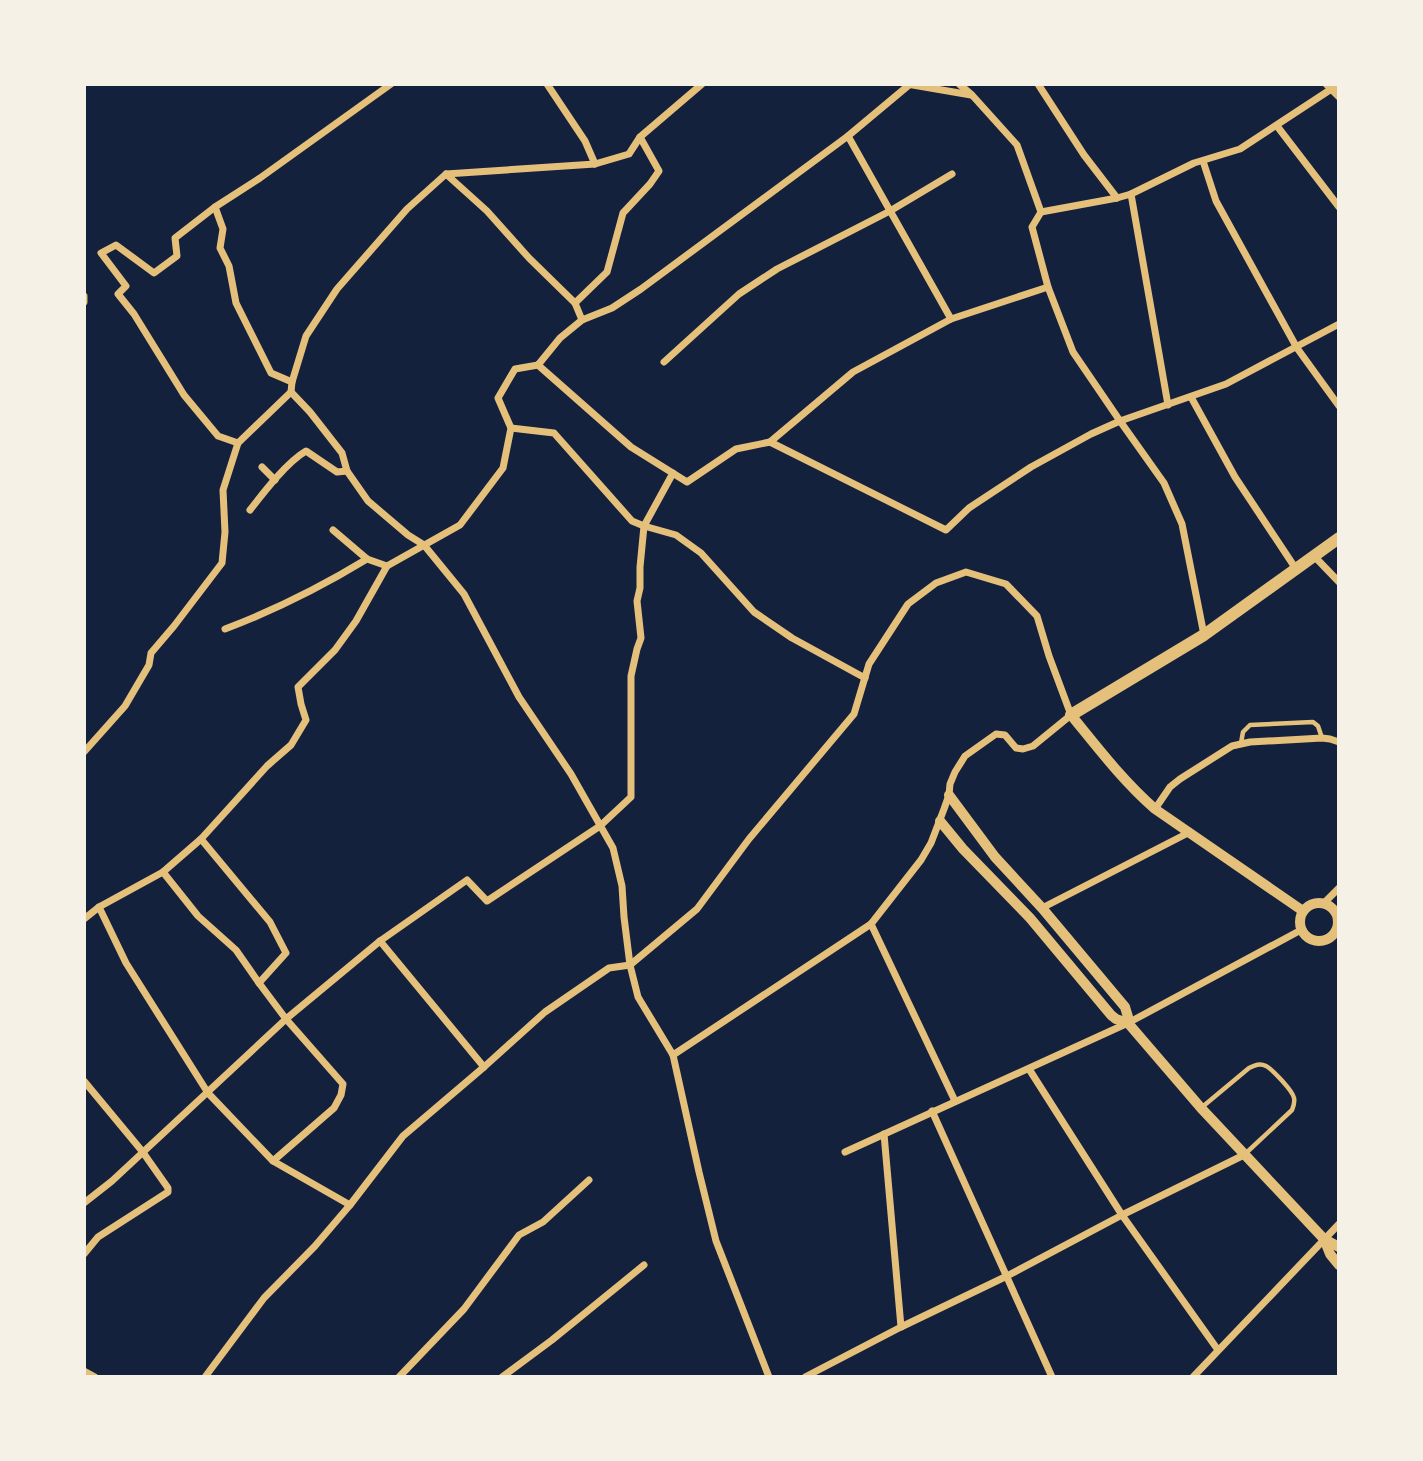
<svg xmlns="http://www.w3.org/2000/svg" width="1423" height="1461" font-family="Inter,sans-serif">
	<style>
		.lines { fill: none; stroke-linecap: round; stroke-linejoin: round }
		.service { stroke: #e5c07b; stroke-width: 4.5 }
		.minor { stroke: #e5c07b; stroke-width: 7 }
		.tertiary { stroke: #e5c07b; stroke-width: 10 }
		.secondary { stroke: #e5c07b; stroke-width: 12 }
	</style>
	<rect width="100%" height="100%" fill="#14213d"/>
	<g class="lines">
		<g class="service">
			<path d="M1241 743 1243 732 1250 725 1313 722 1318 726 1322 738"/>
			<path d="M1201 1108 1249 1068C1255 1065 1260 1063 1266 1066 1272 1069 1293 1091 1294 1098 1295 1103 1294 1105 1292 1110L1245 1154"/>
		</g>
		<g class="minor">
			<path d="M547 84 585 141 595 164"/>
			<path d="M907 84 971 95"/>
			<path d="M959 84 972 95 1017 145 1041 212 1032 227 1048 287 1073 352 1120 421 1164 483 1182 524 1204 635"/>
			<path d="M1038 84 1084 155 1117 198"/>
			<path d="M1326 84 1339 97"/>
			<path d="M1277 126 1339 207"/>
			<path d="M848 136 951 319"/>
			<path d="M1203 161 1216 201 1297 348 1339 406"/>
			<path d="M446 174 487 211 529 258 575 303 582 320"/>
			<path d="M1131 194 1168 405"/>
			<path d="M215 207 223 229 220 248 229 266 236 303 271 373 292 382"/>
			<path d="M1041 212 1117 198 1131 194 1194 163 1240 149 1339 84"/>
			<path d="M84 296V302"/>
			<path d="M575 303 607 272 623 213 650 184 659 171 640 137"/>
			<path d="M664 362 739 294 777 269 890 211 952 174"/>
			<path d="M538 365 631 447 687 482 736 449 770 442 946 530 969 508 1031 467 1091 434 1120 421 1226 384 1339 324"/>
			<path d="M538 365 560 338 582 320 612 308 641 289 848 136 909 85"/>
			<path d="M291 392 310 412 342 453 347 471 368 501 408 535 424 545 464 594 519 697 571 774 613 848 622 886 624 917 630 965 638 997 673 1055 699 1172 716 1241 769 1377"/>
			<path d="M1191 397 1235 477 1296 569"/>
			<path d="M511 428 554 433 632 521 644 526 676 535 701 553 754 612 792 638 865 678"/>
			<path d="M770 442 853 372 951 319 1048 287"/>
			<path d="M238 443 218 436 184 395 134 314 118 294 126 286 101 253 116 245 154 273 177 256 175 238 215 207 260 178 391 84"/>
			<path d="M262 467 275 480"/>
			<path d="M250 510C264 492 287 462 306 451L337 472 347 471"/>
			<path d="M333 530 367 559 387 566"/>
			<path d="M1314 556 1339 582"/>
			<path d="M225 629C275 610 321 587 367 559"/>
			<path d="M84 752 125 706 149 665 151 653 174 626 222 563 225 532 223 490 238 443 291 392 292 382 306 336 337 289 407 209 446 174 595 164 629 154 640 137 702 84"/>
			<path d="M1155 809 1170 787 1180 779 1232 746 1250 742 1322 738 1330 739 1339 742"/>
			<path d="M201 839 270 922 286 953 259 983 286 1019 343 1084 341 1095 334 1108 273 1161"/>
			<path d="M163 872 198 916 236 950 259 983"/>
			<path d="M1324 903 1339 888"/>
			<path d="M99 907 126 963 208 1093 273 1161 350 1205"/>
			<path d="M1042 908 1190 832"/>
			<path d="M84 919 99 907 163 872 201 839 267 766 291 745 306 720 301 704 298 687 335 650 356 621 387 566 460 525 503 468 511 428 498 398 515 369 538 365"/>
			<path d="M871 924 955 1101"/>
			<path d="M380 941 484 1067"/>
			<path d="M1029 1069 1122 1215 1218 1350"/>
			<path d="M84 1081 142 1151 168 1188V1192L98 1237 84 1254"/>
			<path d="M932 1111 1052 1377"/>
			<path d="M884 1134 901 1327"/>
			<path d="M845 1152 1128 1023 1301 930"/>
			<path d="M84 1203 112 1181 286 1019 380 941 467 880 487 901 600 826 631 797V676L637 649 641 638 637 601 640 588V567L644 526 673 473"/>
			<path d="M84 1371 95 1377"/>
			<path d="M205 1377 264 1298 315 1246 350 1205 403 1136 484 1067 545 1012 609 968 630 965 697 909 749 839 854 714 869 664 908 604 936 583 966 572 1006 584 1037 616 1049 656 1071 715 1033 746 1023 749 1016 748 1005 735 996 734 965 756 955 772 950 784 949 795 944 809 931 843 921 860 871 924 673 1055"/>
			<path d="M399 1377 464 1309 519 1235 543 1222 589 1180"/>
			<path d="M502 1377 552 1340 644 1265"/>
			<path d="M805 1377 901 1327 1007 1276 1122 1215 1244 1155"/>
			<path d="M1193 1377 1339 1224"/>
		</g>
		<g class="tertiary">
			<path d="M1071 715C1098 748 1123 781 1155 809L1303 911"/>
			<path d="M949 795 995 857 1042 908 1125 1007 1128 1017V1023"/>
			<path d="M940 821 963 849 1030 918 1111 1015 1116 1019 1128 1023 1201 1108 1324 1239 1339 1247"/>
			<circle cx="1319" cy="922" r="19"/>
			<path d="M1324 1239 1330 1254 1339 1265"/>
		</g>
		<path class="secondary" d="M1071 715 1204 635 1339 538"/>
	</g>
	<rect width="1423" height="1461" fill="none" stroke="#f6f1e7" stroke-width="172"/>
</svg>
